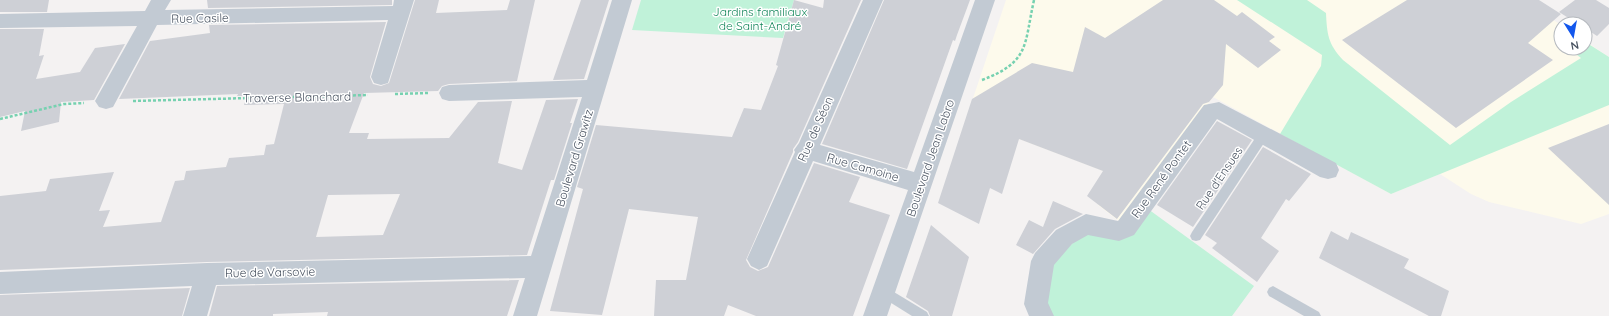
<svg xmlns="http://www.w3.org/2000/svg" width="1609" height="316" font-family="Quicksand,sans-serif">
	<style>
		.commercial { fill: #fdfaec }
		.green { fill: #c0f2d9 }
		.building { fill: #ced0d6; fill-rule: evenodd }
		.lines { fill: none; stroke-linecap: round; stroke-linejoin: round }
		.path { stroke: #76d1b0; stroke-width: 2.5; stroke-dasharray: 3 2; stroke-linecap: butt }
		.service { fill: #c2cad3; fill-rule: evenodd }
		.minor { fill: #c2cad3; fill-rule: evenodd }
		.labels { text-anchor: middle; dominant-baseline: central; stroke-width: 3; stroke-linejoin: round; paint-order: stroke }
		.park-label { font-size: 12px; fill: #14875b; stroke: #fff }
		.street-label { font-size: 12px; fill: #485260; stroke: #fff }
	</style>
	<rect width="100%" height="100%" fill="#f4f2f2"/>
	<path class="commercial" d="M1006 0H1523L1561 25V48H1585V41L1609 57V214L1581 224 1489 202 1471 194 1440 174 1391 194 1213 97 1120 222 1098 205 1117 176 966 119Z"/>
	<g class="green">
		<path d="M641 0H794L783 38 632 30Z"/>
		<path d="M1237 0H1307L1326 13C1327 34 1328 44 1343 60L1450 145 1511 102 1581 58 1573 52 1579 48H1585V44L1587 43 1609 57V105L1391 194 1280 134 1321 66 1322 55Z"/>
		<path d="M1148 209 1254 286 1232 316H1051L1046 305 1052 262 1085 232 1123 237Z"/>
	</g>
	<g class="building">
		<path d="M0 0H49L47 12H0Z"/>
		<path d="M207 0H392V5L208 8Z"/>
		<path d="M415 0H439L436 13 507 10 510 0H535L517 81 449 84 442 86 438 91 364 93 349 133H369L367 139 449 138 478 102 512 101 498 163 522 170 546 100 578 99 570 123H572L554 180H551L527 255 207 262 0 270V196L46 191 50 179 114 172 99 211 110 210 103 227 161 222 175 181 184 180 186 171 226 167 229 158 264 155 266 145 274 144 284 104 244 105 247 96H237L238 94 119 99 150 41 210 33 209 25 386 22 370 77 373 84 381 86 389 83ZM400 194 383 235 316 237 328 195Z"/>
		<path d="M581 0H609L584 79 553 80Z"/>
		<path d="M794 0 823 8 824 0H861L798 142 793 149V152L746 260 750 267 758 271 768 267 814 163 860 177 849 202 890 215 853 316H756L728 305 724 316H654L656 280H686L698 217 629 209 602 315 550 311 583 189 577 187 596 125 732 137 744 108 761 110 778 66 776 65Z"/>
		<path d="M884 0H970L957 35 955 41 953 40 907 169 822 144Z"/>
		<path d="M1163 0H1214L1237 16 1242 12 1275 37 1269 41 1281 50 1258 68 1226 44 1223 85 1209 102 1203 104 1117 219 1087 196 1103 171 1019 139 1002 194 990 188 979 224 938 203 972 99 1032 63 1073 72 1085 27 1105 38Z"/>
		<path d="M1407 0H1539L1561 14 1528 43 1553 60 1456 128 1342 40Z"/>
		<path d="M1575 0H1596L1609 8V24L1597 36 1585 28V24H1578L1559 12Z"/>
		<path d="M0 29H44L39 56 44 55 36 79 80 72 95 48 125 44 94 100 61 102 59 122 21 131 25 111 0 117Z"/>
		<path d="M1217 121 1252 140 1193 227 1157 205Z"/>
		<path d="M1609 124V205L1548 148Z"/>
		<path d="M1263 147 1311 174 1289 201 1286 199 1261 238 1279 251 1257 282 1212 248 1217 243 1205 235Z"/>
		<path d="M1053 201 1083 214 1055 229 1033 254 1016 245 1029 220 1043 227Z"/>
		<path d="M931 225 969 257 952 316H930L928 311 906 297Z"/>
		<path d="M1331 231 1348 240 1351 232 1409 259 1404 268 1449 291 1441 316H1429L1319 258Z"/>
		<path d="M519 280 507 316H327L328 312 273 314V316H209L217 286Z"/>
		<path d="M190 288 182 316H0V295Z"/>
	</g>
	<g class="lines">
		<g class="path">
			<path d="M982 80C1030 62 1024 45 1034 0"/>
			<path d="M395 94 428 93"/>
			<path d="M133 101 368 95"/>
			<path d="M0 119 64 104 84 103"/>
		</g>
		<g class="service">
			<path d="M1264 130 1268 131 1269 134 1268 137 1200 240 1196 241 1192 240 1190 236 1192 232 1260 131Z"/>
			<path d="M884 286 927 312 929 316H912L880 296 878 292 880 288Z"/>
			<path d="M1273 286 1319 312 1321 316H1304L1269 296 1267 292 1269 288Z"/>
		</g>
		<g class="minor">
			<path d="M151 0H171L165 10 393 6 394 0H414L388 83 381 85 374 83 371 77 388 20 157 25 113 107 106 109 99 107 95 101 137 26 0 28V14L145 11Z"/>
			<path d="M612 0H632L537 316H513L525 278 216 285 207 316H183L192 286 0 294V272L207 263 531 256 582 97 449 101 442 99 439 93 442 87 449 85 587 80Z"/>
			<path d="M863 0H883L820 145 914 172 975 0H995L887 316H863L908 190 813 161 767 266 759 270 751 266 747 259 795 152 794 150 799 143Z"/>
			<path d="M1219 102 1336 163 1339 170 1336 177 1328 179 1320 177 1217 119 1134 235 1119 241 1088 235 1072 244 1054 265 1048 303 1054 316H1029L1024 304 1031 261 1035 253 1056 230 1086 214 1118 221 1204 105Z"/>
		</g>
	</g>
	<g class="labels">
		<g class="park-label">
			<text x="760" y="11">Jardins familiaux<tspan x="760" dy="14">de Saint-André</tspan></text>
		</g>
		<g class="street-label">
			<text transform="translate(200 18) rotate(-1)">Rue Casile</text>
			<text transform="translate(297 97) rotate(-1)">Traverse Blanchard</text>
			<text transform="translate(815 129) rotate(-66)">Rue de Séon</text>
			<text transform="translate(574 158) rotate(-73)">Boulevard Grawitz</text>
			<text transform="translate(930 158) rotate(-71)">Boulevard Jean Labro</text>
			<text transform="translate(863 167) rotate(16)">Rue Camoine</text>
			<text transform="translate(1219 178) rotate(-56)">Rue d'Ensues</text>
			<text transform="translate(1161 179) rotate(-54)">Rue René Pontet</text>
			<text transform="translate(270 272) rotate(-1)">Rue de Varsovie</text>
		</g>
	</g>
	<g transform="translate(1573 36) rotate(169)"><circle r="19" fill="#ffffff" stroke="#b6babf"/>
	<path d="M0-3L7 15L0 10L-7 15Z" fill="#1357ed"/>
	<text y="-6" font-size="11" font-weight="bold" text-anchor="middle" fill="#485260">N</text>
	</g>
</svg>
